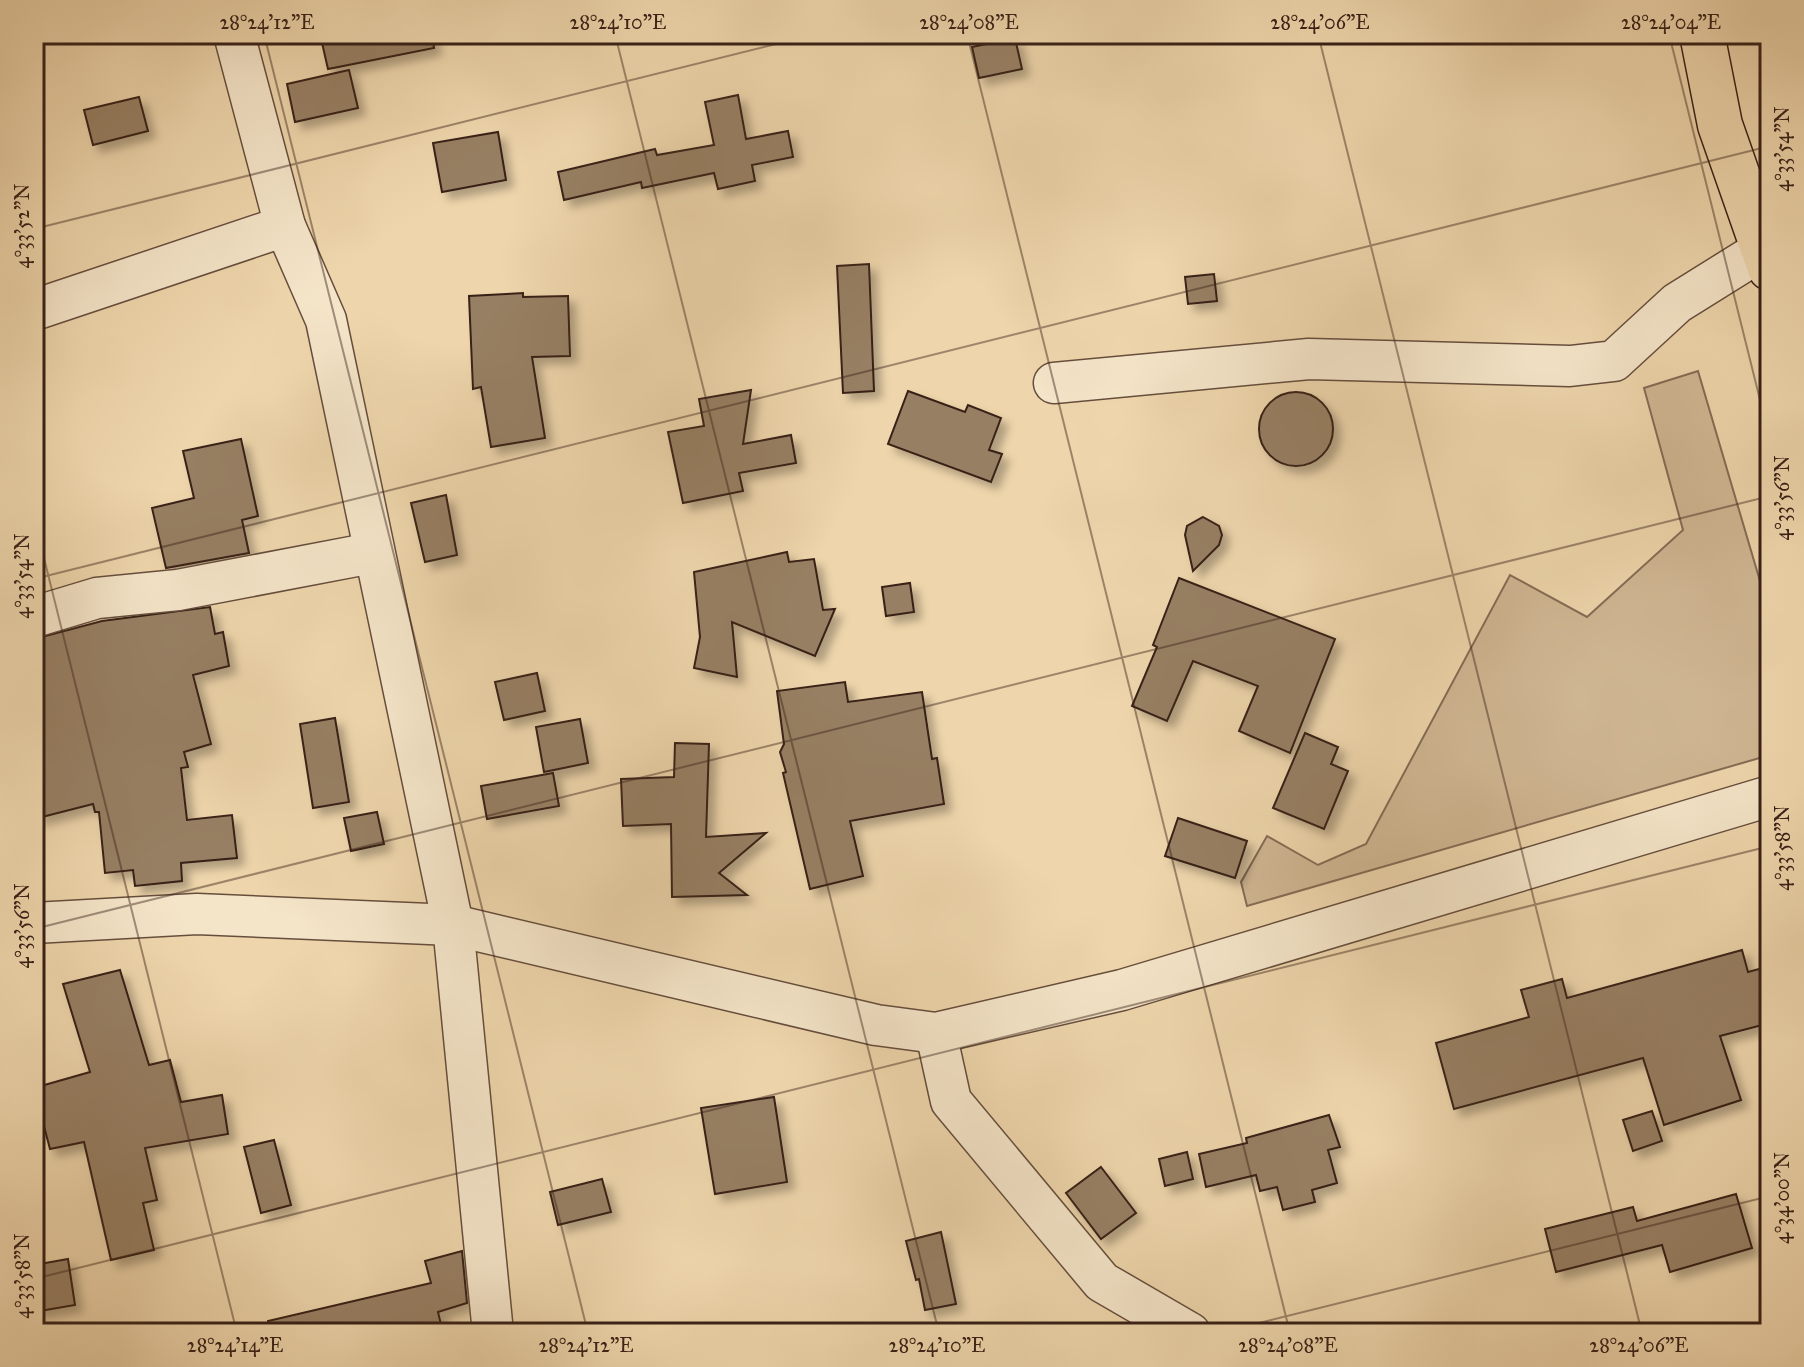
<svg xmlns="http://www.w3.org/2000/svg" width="1804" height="1367" font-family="'IM FELL Great Primer',serif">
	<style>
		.green { fill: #cfb692; stroke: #846c55; stroke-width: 2 }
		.building { fill: #977f64; stroke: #382118; stroke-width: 2; filter: url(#shadow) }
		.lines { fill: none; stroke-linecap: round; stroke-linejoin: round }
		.minor-casing { stroke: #664e3d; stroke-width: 43 }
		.major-casing { stroke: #382118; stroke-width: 47 }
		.minor { stroke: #f4e4c8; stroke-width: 40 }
		.major { stroke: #eed5ab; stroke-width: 44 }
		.ticks { fill: none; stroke: #382118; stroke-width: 2; stroke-opacity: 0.45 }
		.neatline { fill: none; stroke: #382118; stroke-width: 3 }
		.ticks-label { font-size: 20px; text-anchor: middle; fill: #382118 }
	</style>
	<defs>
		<filter id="shadow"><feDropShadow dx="7" dy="7" stdDeviation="4" flood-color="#0004"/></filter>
	</defs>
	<rect width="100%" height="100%" fill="#eed5ab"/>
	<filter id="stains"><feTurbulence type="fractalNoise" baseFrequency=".0025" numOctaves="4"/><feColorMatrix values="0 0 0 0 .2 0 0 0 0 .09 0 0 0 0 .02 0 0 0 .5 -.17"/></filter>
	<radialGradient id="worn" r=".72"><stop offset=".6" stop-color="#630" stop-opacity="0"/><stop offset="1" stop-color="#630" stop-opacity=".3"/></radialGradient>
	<path class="green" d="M1698 371 1770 615V755L1247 906 1241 882 1267 836 1318 865 1366 844 1510 575 1587 617 1683 530 1644 388Z"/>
	<g class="building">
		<path d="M320 34H432L434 48 328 69Z"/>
		<path d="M1015 38 1022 69 979 78 972 47Z"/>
		<path d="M349 70 358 108 295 122 287 84Z"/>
		<path d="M738 95 746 139 788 131 793 157 752 165 755 181 718 189 714 173 642 188 641 182 564 200 558 172 655 149 657 155 714 145 705 102Z"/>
		<path d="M139 97 148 131 93 145 84 110Z"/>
		<path d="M498 132 506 180 442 192 433 143Z"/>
		<path d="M869 264 874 391 843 393 837 266Z"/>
		<path d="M1214 274 1217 301 1188 304 1185 277Z"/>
		<path d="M523 293V297L568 296 570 356 532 357 545 438 491 447 481 387 473 389 469 296Z"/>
		<path d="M751 390 743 444 791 435 796 463 739 473 743 491 683 503 668 432 704 426 699 399Z"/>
		<path d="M908 391 965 412 968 405 1001 418 989 450 1002 454 991 482 888 444Z"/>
		<circle cx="1296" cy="429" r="37"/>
		<path d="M241 439 258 516 242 520 249 553 166 568 152 508 194 498 183 451Z"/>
		<path d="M446 495 457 555 425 562 411 503Z"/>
		<path d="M1203 517 1219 526 1222 535 1219 545 1193 571 1185 535 1187 526Z"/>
		<path d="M787 552 789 562 814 559 823 610 835 609 815 656 732 622 737 677 694 668 700 637 694 572Z"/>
		<path d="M1179 578 1335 639 1290 753 1239 731 1258 686 1193 661 1167 721 1132 706 1157 647 1153 645Z"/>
		<path d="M910 583 914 612 886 616 882 587Z"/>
		<path d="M210 607 215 634 223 632 229 666 193 675 211 744 184 752 188 767 181 768 187 820 232 815 237 858 181 863 182 881 135 886 133 870 105 873 99 812H95L93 804 38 818 34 802V639L102 621Z"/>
		<path d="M537 673 545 711 504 720 495 682Z"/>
		<path d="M845 682 848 702 922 692 932 759 937 758 944 804 850 821 863 876 810 889 783 773 786 772 780 752 784 744 777 691Z"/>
		<path d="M335 718 349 802 313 808 300 724Z"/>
		<path d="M580 719 588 763 544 772 536 727Z"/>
		<path d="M1305 733 1338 747 1331 764 1348 771 1324 829 1273 808Z"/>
		<path d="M675 743 709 744 706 837 766 833 719 873 747 895 672 897 671 824 623 826 621 779 674 777Z"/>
		<path d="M553 773 559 806 487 819 481 786Z"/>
		<path d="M377 812 384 844 351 851 344 818Z"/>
		<path d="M1178 818 1247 841 1235 878 1165 856Z"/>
		<path d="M1742 950 1748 972 1770 966V1023L1720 1036 1741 1100 1664 1125 1643 1058 1454 1109 1436 1043 1529 1017 1521 990 1562 979 1567 998Z"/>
		<path d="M120 970 149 1065 170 1060 181 1102 222 1095 228 1134 145 1148 157 1200 143 1203 154 1250 111 1260 84 1142 50 1149 34 1088 90 1072 63 984Z"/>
		<path d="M774 1097 787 1182 715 1194 701 1108Z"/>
		<path d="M1652 1111 1662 1141 1633 1151 1623 1120Z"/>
		<path d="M1329 1115 1340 1147 1328 1150 1337 1183 1312 1190 1315 1202 1283 1210 1277 1187 1260 1191 1256 1175 1206 1187 1199 1154 1247 1143 1246 1138Z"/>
		<path d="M274 1140 291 1205 261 1213 244 1147Z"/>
		<path d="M1187 1152 1193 1179 1165 1186 1159 1159Z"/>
		<path d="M1101 1167 1136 1213 1101 1239 1066 1193Z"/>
		<path d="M602 1179 611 1212 558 1225 550 1192Z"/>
		<path d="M1736 1194 1752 1248 1670 1272 1662 1245 1556 1272 1545 1229 1633 1207 1637 1221Z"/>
		<path d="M941 1232 956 1304 925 1310 919 1279 916 1280 906 1241Z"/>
		<path d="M462 1251 467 1303 438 1312 443 1333H269L268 1321 431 1283 425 1261Z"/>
		<path d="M68 1259 75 1305 34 1312V1265Z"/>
	</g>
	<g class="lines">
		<g class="minor-casing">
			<g id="minor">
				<path d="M234 34 285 226 326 320 453 925 493 1333"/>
				<path d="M34 310 285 226"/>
				<path d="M1054 383 1309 359 1570 366 1614 361 1677 303 1762 250"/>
				<path d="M34 617 97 598 178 590 372 553"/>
				<path d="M34 923 197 914 453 925 876 1025 936 1033 1122 990 1770 796"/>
				<path d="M936 1033 951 1101 1102 1282 1190 1333"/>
			</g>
		</g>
		<g class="major-casing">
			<path id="major" d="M1702 34 1720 125 1770 268"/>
		</g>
		<use href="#minor" class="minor"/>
		<use href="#major" class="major"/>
	</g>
	<path class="ticks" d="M264 34 588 1333M615 34 939 1333M967 34 1290 1333M1318 34 1642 1333M1669 34 1770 440M34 229 816 34M34 518 237 1333M34 579 1770 146M34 929 1770 496M34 1279 1770 846M1219 1333 1770 1196"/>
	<rect width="1804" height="1367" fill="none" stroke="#eed5ab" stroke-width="88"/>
	<rect x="44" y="44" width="1716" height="1279" class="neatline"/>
	<g class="ticks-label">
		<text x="267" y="29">28°24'12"E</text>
		<text x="618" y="29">28°24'10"E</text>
		<text x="969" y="29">28°24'08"E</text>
		<text x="1320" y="29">28°24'06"E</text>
		<text x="1671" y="29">28°24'04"E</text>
		<text transform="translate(1782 149) rotate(-90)" y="7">4°33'54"N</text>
		<text transform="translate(22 226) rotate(-90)" y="7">4°33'52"N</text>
		<text transform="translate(1782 498) rotate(-90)" y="7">4°33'56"N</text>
		<text transform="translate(22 576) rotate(-90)" y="7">4°33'54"N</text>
		<text transform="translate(1782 848) rotate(-90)" y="7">4°33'58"N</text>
		<text transform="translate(22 926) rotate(-90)" y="7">4°33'56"N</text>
		<text transform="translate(1782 1198) rotate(-90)" y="7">4°34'00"N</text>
		<text transform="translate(22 1276) rotate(-90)" y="7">4°33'58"N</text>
		<text x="235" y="1352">28°24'14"E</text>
		<text x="586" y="1352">28°24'12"E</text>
		<text x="937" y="1352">28°24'10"E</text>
		<text x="1288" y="1352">28°24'08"E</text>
		<text x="1639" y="1352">28°24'06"E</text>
	</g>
	<rect width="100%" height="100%" filter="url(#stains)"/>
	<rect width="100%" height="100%" fill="url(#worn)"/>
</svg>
